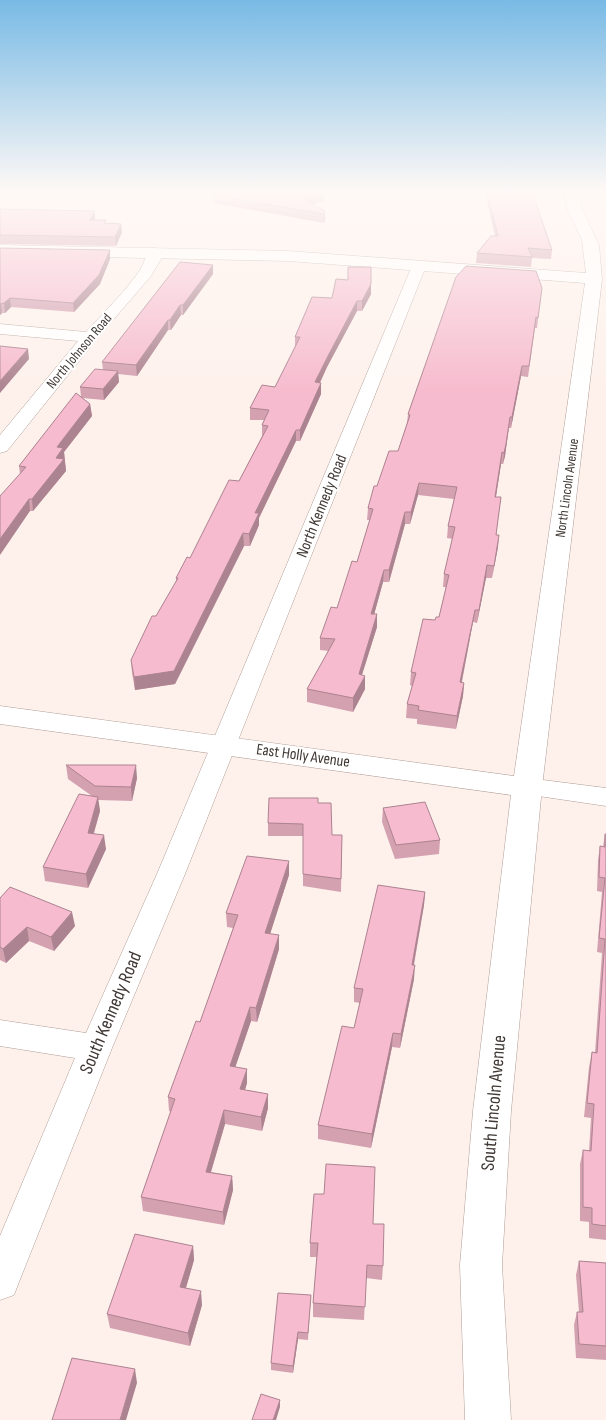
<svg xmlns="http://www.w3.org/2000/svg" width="606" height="1420" font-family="'Sofia Sans Condensed',sans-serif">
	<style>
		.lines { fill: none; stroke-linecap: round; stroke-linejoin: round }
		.street-casing { stroke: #af9d95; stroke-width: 1 }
		.secondary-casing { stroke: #af9d95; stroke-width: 1 }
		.street { fill: #fff; fill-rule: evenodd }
		.secondary { fill: #fff; fill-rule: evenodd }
		.wall { fill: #d4a1b1 }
		.shaded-wall { fill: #ac8390 }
		.building { fill: #f6bbce; stroke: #ac8390 }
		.labels { text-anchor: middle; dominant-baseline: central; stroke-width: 4.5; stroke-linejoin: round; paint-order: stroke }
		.far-street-label { font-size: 14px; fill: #403935; stroke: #fff }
		.street-label { font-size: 16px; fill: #403935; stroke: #fff }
		.near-street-label { font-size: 19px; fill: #403935; stroke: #fff }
	</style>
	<rect width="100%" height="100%" fill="#fef1ec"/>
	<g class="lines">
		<g class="street-casing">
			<g id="street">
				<path d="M154 248 159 249 161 259 151 276 96 340 7 451 0 453V435L78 341 0 334V324L86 332C104 312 125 292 140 270 145 263 145 255 149 249Z"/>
				<path d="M419 262 424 263 426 266 185 874 112 1048 19 1282 14 1295 0 1300V1236L75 1058 0 1046V1020L86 1033 157 874 412 266 414 263Z"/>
				<path d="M527 778 606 788V806L518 793 514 787 518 781Z"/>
			</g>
		</g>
		<g class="secondary-casing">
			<path id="secondary" d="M564 193H578L583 211 599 245 602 279 542 787 511 1111 502 1265 511 1420H465L460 1265 473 1111 511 795 0 724V706L514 776 585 283 288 261 0 255V245L288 251 586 273 582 240 568 211Z"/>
		</g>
		<use href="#street" class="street"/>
		<use href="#secondary" class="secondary"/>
	</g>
	<g class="wall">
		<path d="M324 193V201L313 204 325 211V220L324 223 214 203 213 194Z"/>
		<path d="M485 193H535L534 198 552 250 551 259 532 258 531 267 476 263 477 253 495 236Z"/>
		<path d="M0 209 95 220 106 223 122 232 116 246 0 244Z"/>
		<path d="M0 248 110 250V259L100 284 74 312 11 307 5 313H2L0 315Z"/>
		<path d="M213 265V274L183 315H181L171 330H168L137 376 118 374 119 382 104 400 82 398 90 404 92 416 64 452 66 471 33 511H30L20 474 19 466 81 397 80 387 103 370 102 362Z"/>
		<path d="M371 284V294L362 311H357L327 367 320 383H321V394L300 441H296L259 518V525L250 546H244L175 684 135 690 132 673 131 660 176 582V578L190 558 239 481 262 436V425L264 420H250V408L275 387 295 347V337L332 298Z"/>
		<path d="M542 288 537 328H535L528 377 521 376 511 428H509L505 456 503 464H501L496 497H501L496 535 498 547 492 578H486L477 623 473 622 462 682 464 683 463 696 456 729 417 724V719L406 718 407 704 412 686 410 685 411 672 435 620 439 617 446 587H443L444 574 453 539 447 538 448 526 454 499 418 495 410 524H405L389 582H383L374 614 377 627 362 675 365 689 353 712 307 702V689L329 651 320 650V638L337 608 357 562 370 520H367L368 508 377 486 398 451 407 423 408 414Z"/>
		<path d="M66 765 137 778 132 801 98 800 100 811 94 833 106 849 88 888 45 881 43 867 92 796 68 779Z"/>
		<path d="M318 803 332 835H342L341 892 303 886V836H268V823Z"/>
		<path d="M383 808 440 840 439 854 395 859 382 822Z"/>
		<path d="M605 834H606V1240L589 1238V1222L580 1221V1164L583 1150 589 1151 591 1118 584 1117 589 1067 592 1052 595 1053 602 953 597 952 602 892 597 891 598 860 600 846 603 847Z"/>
		<path d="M289 861V875L270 933 279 949 257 1022 251 1021 235 1067 247 1083 245 1090 268 1094V1108L262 1131 225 1124 211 1172 232 1176 233 1190 224 1225 143 1211 141 1197 171 1112 169 1111 168 1097 200 1022 233 928 227 927 226 913Z"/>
		<path d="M425 892 424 905 414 965V979L400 1048 392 1047 371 1148 318 1139V1125L354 1028 360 1003 354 1002V988Z"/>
		<path d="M0 898 75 926 54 951 29 941 6 963 0 960Z"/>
		<path d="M373 1224 383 1266 382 1280 366 1278 364 1320 313 1317V1303L317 1257H310V1243Z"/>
		<path d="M193 1246 194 1260 186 1288 202 1305 190 1346 110 1328 107 1314Z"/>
		<path d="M579 1261 606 1263V1360L576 1358 574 1325 577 1312H579L576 1275Z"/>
		<path d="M311 1295 308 1340 298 1339 293 1373 271 1370V1363Z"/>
	</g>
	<g class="shaded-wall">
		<path d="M324 193V201L301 207V198Z"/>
		<path d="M95 211V219L91 228 90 220Z"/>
		<path d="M325 211V220L324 223V214Z"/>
		<path d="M121 224 122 232 116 246 115 237Z"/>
		<path d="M110 250V259L100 284 74 312 73 303Z"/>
		<path d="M213 265V274L183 315V305Z"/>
		<path d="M371 284V294L362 311V301Z"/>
		<path d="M10 298 11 307 5 313 4 303Z"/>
		<path d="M357 301V311L327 367 315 393V382L328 356Z"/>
		<path d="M1 303 2 313 0 315V304Z"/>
		<path d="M180 305 181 315 171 330 170 320Z"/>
		<path d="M168 320V330L137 376 136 365Z"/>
		<path d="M28 349 29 359 0 393V381Z"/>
		<path d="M522 366 521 376 511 428 512 417Z"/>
		<path d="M118 371 119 382 104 400 103 389Z"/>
		<path d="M321 383V394L300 441V430Z"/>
		<path d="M90 404 92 416 64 452 66 471 33 511 32 499 57 447Z"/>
		<path d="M510 417 505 456 503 464 504 453Z"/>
		<path d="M296 430V441L259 518V525L250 546 249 534 255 513Z"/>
		<path d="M502 452 501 464 494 509 495 497Z"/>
		<path d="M419 483 418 495 410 524 411 512Z"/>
		<path d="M29 499 30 511 0 555V539Z"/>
		<path d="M405 512V524L389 582V570Z"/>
		<path d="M243 533 244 546 175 684 135 690 134 677Z"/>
		<path d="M499 535 498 547 492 578 494 566Z"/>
		<path d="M487 565 486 578 477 623 479 610Z"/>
		<path d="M384 570 383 582 371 626V614Z"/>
		<path d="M475 610 473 622 459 695 460 682Z"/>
		<path d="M377 614V627L358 687 359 674Z"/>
		<path d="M365 676V689L353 712V698Z"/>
		<path d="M464 683 463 696 456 729 457 716Z"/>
		<path d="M136 765 137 778 132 801 131 787Z"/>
		<path d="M98 797 100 811 90 846 88 833Z"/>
		<path d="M104 835 106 849 88 888 86 874Z"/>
		<path d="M289 861V875L266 947 265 933Z"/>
		<path d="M425 892 424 905 411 979 412 965Z"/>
		<path d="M72 912 75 926 54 951 51 937Z"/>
		<path d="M27 927 29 941 6 963 3 949Z"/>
		<path d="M279 935V949L257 1022 256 1008Z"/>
		<path d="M415 965 414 979 400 1048 401 1034Z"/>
		<path d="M250 1007 251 1021 231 1080 230 1066Z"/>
		<path d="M393 1033 392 1047 371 1148 372 1134Z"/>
		<path d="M247 1069V1083L241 1103 240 1089Z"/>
		<path d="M268 1094V1108L262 1131 261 1117Z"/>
		<path d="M224 1110 225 1124 207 1185 206 1172Z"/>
		<path d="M232 1176 233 1190 224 1225 223 1212Z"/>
		<path d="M193 1246 194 1260 182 1301 180 1287Z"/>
		<path d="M201 1291 202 1305 190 1346 188 1333Z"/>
		<path d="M298 1332V1339L293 1373V1366Z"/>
		<path d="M135 1369 137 1383 126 1420H120Z"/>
		<path d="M280 1400V1407L276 1420H273Z"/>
	</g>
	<g class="building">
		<path d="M218 193H323L301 198 325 211 324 214 213 195Z"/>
		<path d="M487 193H535L534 198 552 250 528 248 532 257 477 253 491 236H498Z"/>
		<path d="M0 209 95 211 90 220H106L104 223 121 224 115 237 0 235Z"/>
		<path d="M0 248 110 250 99 275 73 303 10 298 4 303 0 304Z"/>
		<path d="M180 262 213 265 183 305H180L170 320H168L136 365 102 362Z"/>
		<path d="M466 266 536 271 542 288 538 318 536 317 529 366H522L512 417H510L506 444 504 453 502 452 495 497H501L496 535H499L494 566 487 565 479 610H475L460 682 464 683 457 716 418 710 419 706 407 704 416 673 411 672 423 619 435 620 436 617H439L449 575 444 574 455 527 448 526 457 487 419 483 411 512H405L389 570H384L371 614H377L359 674 365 676 353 698 307 689 335 639 320 638 331 607 337 608 352 561 357 562 373 509 368 508 374 486H377L389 451H398L410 415 408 414 456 277Z"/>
		<path d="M348 267H371V284L362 301H357L328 356 315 382 321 383 300 430H296L255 513H259L249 534 243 533 174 671 134 677 131 660 152 616H156L178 578H176L187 557 190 558 229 480 239 481 268 426 262 425 269 410 250 408 262 385 275 387 300 337H295L312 297 332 298 336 279 348 280Z"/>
		<path d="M0 346 28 349 0 381Z"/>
		<path d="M95 369 118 371 103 389 80 387Z"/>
		<path d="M76 393 90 404 57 447 63 448 56 458 64 459 32 499H29L0 539V496L26 467 19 466Z"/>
		<path d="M66 765H136L131 787 95 786Z"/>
		<path d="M79 794 98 797 88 833 104 835 86 874 43 867Z"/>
		<path d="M269 798H318V803H331L332 835H342L341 879 303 874V824L268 823Z"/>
		<path d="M425 802 440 840 396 845 383 808Z"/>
		<path d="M605 834H606V1226L592 1224V1208L583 1207V1150L591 1151 594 1104 587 1103 592 1052 597 1053 605 939 599 938 605 878 599 877 600 846 605 847Z"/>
		<path d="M247 856 289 861 265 933 279 935 256 1008 250 1007 230 1066 247 1069 240 1089 268 1094 261 1117 224 1110 206 1172 232 1176 223 1212 141 1197 175 1099 168 1097 196 1021 200 1022 238 915 226 913Z"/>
		<path d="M378 885 425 892 412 965H415L401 1034 393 1033 372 1134 318 1125 342 1026 354 1028 363 989 354 988Z"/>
		<path d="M10 887 72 912 51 937 27 927 3 949 0 947V898Z"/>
		<path d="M326 1164 375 1167 373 1224H384L383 1266 367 1265 365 1307 313 1303 318 1243H310L314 1194H324Z"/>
		<path d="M135 1234 193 1246 180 1287 201 1291 188 1333 107 1314Z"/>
		<path d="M579 1261 606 1263V1346L579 1344 577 1312H583Z"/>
		<path d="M278 1293 311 1295 308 1333 298 1332 293 1366 271 1363Z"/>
		<path d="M72 1358 135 1369 120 1420H52Z"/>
		<path d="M261 1394 280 1400 273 1420H252Z"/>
	</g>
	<linearGradient id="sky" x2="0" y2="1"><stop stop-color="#78bae5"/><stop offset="0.49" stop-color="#fff9f6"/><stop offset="1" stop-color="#fff9f6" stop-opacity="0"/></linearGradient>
	<rect width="606" height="392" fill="url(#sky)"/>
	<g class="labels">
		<g class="far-street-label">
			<text transform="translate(79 351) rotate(-50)">North Johnson Road</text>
			<text transform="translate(567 488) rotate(-82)">North Lincoln Avenue</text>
		</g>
		<g class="street-label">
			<text transform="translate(322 506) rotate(-68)">North Kennedy Road</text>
			<text transform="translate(303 756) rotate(8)">East Holly Avenue</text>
		</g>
		<g class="near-street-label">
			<text transform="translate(111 1013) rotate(-67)">South Kennedy Road</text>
			<text transform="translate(494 1103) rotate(-85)">South Lincoln Avenue</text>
		</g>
	</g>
</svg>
